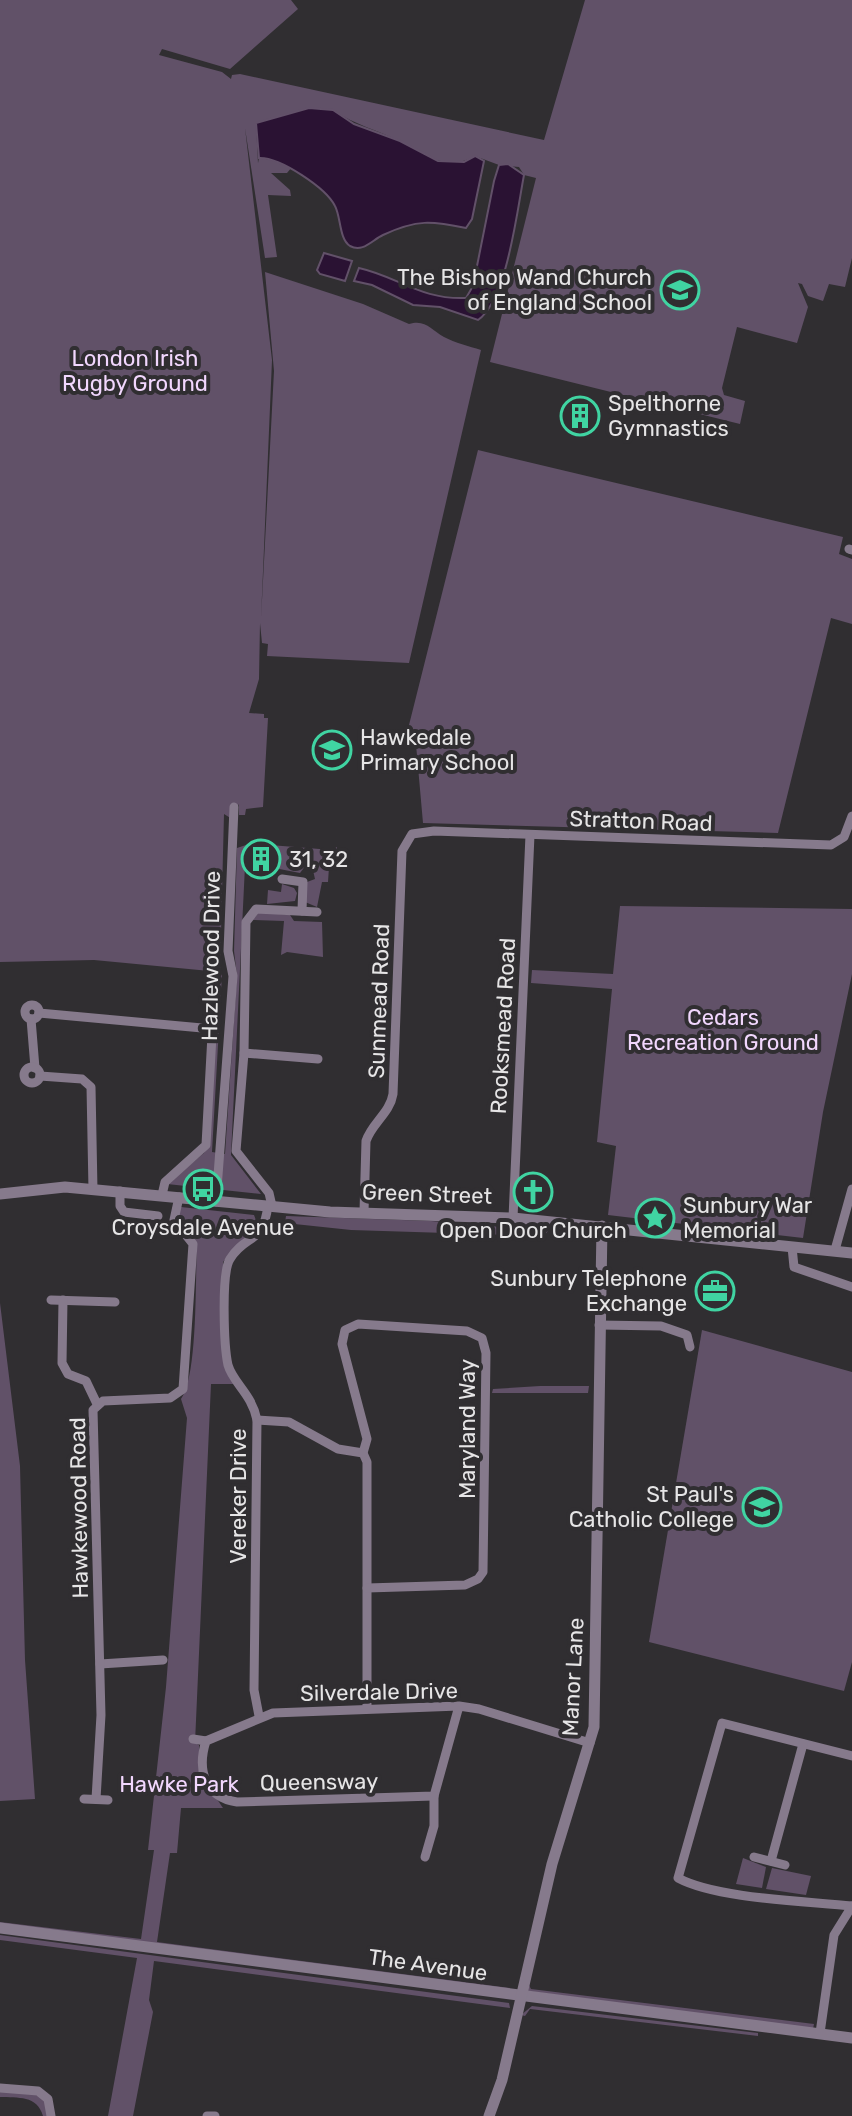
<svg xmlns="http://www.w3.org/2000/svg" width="852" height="2116" font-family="Rubik,sans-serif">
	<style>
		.green { fill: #615168 }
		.water { fill: #2a1233; stroke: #625169; stroke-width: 2 }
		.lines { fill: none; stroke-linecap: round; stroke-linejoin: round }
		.minor { stroke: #867a8c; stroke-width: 9 }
		.tertiary { stroke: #867a8c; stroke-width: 11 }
		.labels { text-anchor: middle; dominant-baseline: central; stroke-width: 8; stroke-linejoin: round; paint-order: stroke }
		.poi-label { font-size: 22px; fill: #e6e5e6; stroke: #302e31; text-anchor: start }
		.park-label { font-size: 22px; fill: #f2d7fe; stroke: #302e31 }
		.street-label { font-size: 22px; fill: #e6e5e6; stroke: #302e31 }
	</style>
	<rect width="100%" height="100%" fill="#302e31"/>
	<g class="green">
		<path d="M0 0H291L298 9 230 69 162 49 159 55 222 72 231 79 232 75 240 74 544 140 585 0H852V258L845 287 829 284 823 301 808 296 802 284 798 283 808 307 797 343 737 327 722 388 724 395 745 401 740 424 490 362 536 178 524 175 519 167 499 165 475 156C447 172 425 155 401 142 378 130 355 125 333 110L256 124 258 163 259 158 279 161 292 167 287 173H271L290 190 291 196 268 195 277 257 265 258 245 128 272 360 261 619 274 371 265 272 363 304 409 324C426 319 431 330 444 337 455 343 469 346 481 350L409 663 267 656 268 644 262 643 260 623 259 679 249 713 264 714V718H268L263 807 246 809 245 815H239V804L232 819 224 814 220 972 94 960 0 962Z"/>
		<path d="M478 450 843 537 839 554 852 559V624L831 618 778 833 423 823 415 733 408 729Z"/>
		<path d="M246 845 231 1155 261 1194 167 1184 204 1153 207 1146 216 984 209 973 222 974 212 1152 225 1154 237 976 234 951 237 848Z"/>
		<path d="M270 845 332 850 337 847 336 868 329 867 328 882H322L317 907 305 902 307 882 315 879 312 866 306 865 300 873 269 867Z"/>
		<path d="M282 884 294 888 297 893 295 901 267 904 268 890 281 892Z"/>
		<path d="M620 906 852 909V974L823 1112 803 1238 608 1215 616 1146 597 1142 612 989 531 983 532 970 613 974Z"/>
		<path d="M259 912 290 915 294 921 322 922 323 957 287 952 281 955 284 921 253 920Z"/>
		<path d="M181 1207 254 1215 258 1226 223 1262V1326L234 1384H211L195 1743 199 1745C201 1786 204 1778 223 1808H181L177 1853H170L157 1942 510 1988 509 1992 0 1926V1922L141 1939 154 1850H148L166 1687 187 1418 181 1399C198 1375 195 1280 197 1246L177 1220Z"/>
		<path d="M286 1216 431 1221 548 1231 544 1236 351 1230 285 1223Z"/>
		<path d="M0 1303 20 1466 25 1660 35 1799 0 1801Z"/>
		<path d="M702 1330 852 1372V1662L844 1691 649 1642Z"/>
		<path d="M540 1386H589L588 1393H492L493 1389Z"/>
		<path d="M743 1858 766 1867 762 1888 736 1884Z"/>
		<path d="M772 1868 811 1876 806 1895 766 1889Z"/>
		<path d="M0 1935 509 2003 510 2008 154 1961 149 2000 153 2012 133 2116H108L137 1958 0 1940Z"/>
		<path d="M528 1983 531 1989 814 2024 813 2029 527 1991Z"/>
		<path d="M532 2006 758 2033V2036L530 2009 525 2016 521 2015Z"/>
		<path d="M0 2088 44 2095 51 2116H43C37 2095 18 2098 0 2097Z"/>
	</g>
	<g class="water">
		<path d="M309 108 333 110 354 124 400 141 438 161 464 162 475 156 484 161 472 219 466 228C432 221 417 219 383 235 372 240 363 253 350 246 339 239 341 217 335 206 326 188 280 157 259 158L256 123Z"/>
		<path d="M508 164 524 175C517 211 507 300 478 320L440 307 413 305 372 285 354 281 359 268C399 277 421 300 466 298L473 286 494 181 499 165Z"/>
		<path d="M324 253 352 261 345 281 320 274 317 270Z"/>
	</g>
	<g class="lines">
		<g class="minor">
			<path d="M849 549 852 550"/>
			<path d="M282 879 303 882 302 911"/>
			<circle cx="32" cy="1012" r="7"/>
			<path d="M39 1013 213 1029"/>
			<path d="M31 1019 35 1068"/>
			<path d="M244 1053 318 1059"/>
			<circle cx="32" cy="1075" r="8"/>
			<path d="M40 1076 82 1079 91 1087 93 1190"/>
			<path d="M120 1191V1206L124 1212 158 1216"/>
			<path d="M162 1195 165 1182 206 1145 215 980"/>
			<path d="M216 1202 233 976 228 951 234 807"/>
			<path d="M272 1206 269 1193 236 1151 244 1053 246 922 256 909 317 912"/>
			<path d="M364 1212 366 1141C372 1123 390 1113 393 1094L402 851 412 834 434 831 831 845 844 837 852 816"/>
			<path d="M513 1218 530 835"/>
			<path d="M792 1247 794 1267 852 1287"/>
			<path d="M835 1250 852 1189"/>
			<path d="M51 1300 115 1302"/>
			<path d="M63 1300 62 1363 68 1374 86 1381 97 1404"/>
			<path d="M599 1325 661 1326 687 1335 690 1347"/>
			<path d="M257 1420 289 1422 338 1449 363 1453 367 1462V1708"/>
			<path d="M363 1453 367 1439 342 1344 345 1330 358 1324 467 1331 482 1338 486 1353 483 1572 478 1579 465 1585 367 1588"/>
			<path d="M100 1664 163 1660"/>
			<path d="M459 1706 434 1796 237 1802C204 1797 197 1769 206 1741L273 1713 459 1706 479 1709 590 1743"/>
			<path d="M259 1716 254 1690 257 1420C252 1394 233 1383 228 1365 224 1347 221 1273 230 1259 246 1233 263 1246 268 1205"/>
			<path d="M193 1739 206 1741"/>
			<path d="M852 1756 722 1723 678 1878C717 1899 806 1901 852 1906"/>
			<path d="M84 1799 108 1800"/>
			<path d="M96 1799 101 1715 93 1410 103 1401 170 1398 183 1389 193 1244 174 1220 179 1197"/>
			<path d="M425 1857 434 1826V1796"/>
			<path d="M754 1857 785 1865"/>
			<path d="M771 1861 803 1744"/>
			<path d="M820 2033 834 1935 852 1906"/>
			<path d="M0 2088 38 2091 48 2099 51 2116"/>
			<path d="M207 2116H215"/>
		</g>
		<g class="tertiary">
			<path d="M0 1194 65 1187 330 1212 513 1218 852 1253"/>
			<path d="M0 1928 852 2038"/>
			<path d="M489 2116 502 2080 552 1864 594 1727 602 1226"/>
		</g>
	</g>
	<defs>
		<g id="school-ring" transform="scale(2)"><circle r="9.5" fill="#302e31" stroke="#40d4a2" stroke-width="1.5"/><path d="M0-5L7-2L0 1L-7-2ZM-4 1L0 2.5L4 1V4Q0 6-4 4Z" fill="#40d4a2"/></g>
		<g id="building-ring" transform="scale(2)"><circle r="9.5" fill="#302e31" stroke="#40d4a2" stroke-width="1.5"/><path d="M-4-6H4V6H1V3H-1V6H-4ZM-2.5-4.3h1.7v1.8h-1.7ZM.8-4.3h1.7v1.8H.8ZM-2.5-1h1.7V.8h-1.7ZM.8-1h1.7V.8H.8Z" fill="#40d4a2"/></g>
		<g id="bus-ring" transform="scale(2)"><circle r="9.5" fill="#302e31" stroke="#40d4a2" stroke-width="1.5"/><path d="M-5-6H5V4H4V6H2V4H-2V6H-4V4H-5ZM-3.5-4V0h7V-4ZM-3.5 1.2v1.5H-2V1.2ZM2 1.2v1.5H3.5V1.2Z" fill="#40d4a2"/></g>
		<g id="church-ring" transform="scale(2)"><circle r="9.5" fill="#302e31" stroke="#40d4a2" stroke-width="1.5"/><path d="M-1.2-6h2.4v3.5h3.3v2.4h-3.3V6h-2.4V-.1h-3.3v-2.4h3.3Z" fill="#40d4a2"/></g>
		<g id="sight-ring" transform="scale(2)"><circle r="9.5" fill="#302e31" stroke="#40d4a2" stroke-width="1.5"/><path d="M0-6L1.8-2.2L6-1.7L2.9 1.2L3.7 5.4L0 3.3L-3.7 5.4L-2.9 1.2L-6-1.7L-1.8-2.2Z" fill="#40d4a2"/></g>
		<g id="office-ring" transform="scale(2)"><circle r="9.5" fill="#302e31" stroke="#40d4a2" stroke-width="1.5"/><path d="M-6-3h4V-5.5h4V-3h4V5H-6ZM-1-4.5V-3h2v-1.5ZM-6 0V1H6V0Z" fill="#40d4a2"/></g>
	</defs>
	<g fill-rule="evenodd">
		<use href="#school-ring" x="680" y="290"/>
		<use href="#building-ring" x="580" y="416"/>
		<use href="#school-ring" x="332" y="750"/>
		<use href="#building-ring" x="261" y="859"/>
		<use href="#bus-ring" x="203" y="1189"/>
		<use href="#church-ring" x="533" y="1192"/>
		<use href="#sight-ring" x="655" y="1218"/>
		<use href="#office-ring" x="715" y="1291"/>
		<use href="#school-ring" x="762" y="1507"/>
	</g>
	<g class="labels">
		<g class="poi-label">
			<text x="652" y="277" text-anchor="end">The Bishop Wand Church<tspan x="652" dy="25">of England School</tspan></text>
			<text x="608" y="403">Spelthorne<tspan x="608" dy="25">Gymnastics</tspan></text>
			<text x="360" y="737">Hawkedale<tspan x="360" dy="25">Primary School</tspan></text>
			<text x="289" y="859">31, 32</text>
			<text x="683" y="1205">Sunbury War<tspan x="683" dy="25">Memorial</tspan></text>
			<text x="203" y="1227" text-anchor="middle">Croysdale Avenue</text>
			<text x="533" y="1230" text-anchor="middle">Open Door Church</text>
			<text x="687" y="1278" text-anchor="end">Sunbury Telephone<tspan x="687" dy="25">Exchange</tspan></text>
			<text x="734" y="1494" text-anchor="end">St Paul's<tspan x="734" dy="25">Catholic College</tspan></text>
		</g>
		<g class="park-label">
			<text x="135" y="358">London Irish<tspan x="135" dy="25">Rugby Ground</tspan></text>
			<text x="723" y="1017">Cedars<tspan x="723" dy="25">Recreation Ground</tspan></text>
			<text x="179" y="1784">Hawke Park</text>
		</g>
		<g class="street-label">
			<text transform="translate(641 821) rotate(2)">Stratton Road</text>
			<text transform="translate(211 956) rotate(-89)">Hazlewood Drive</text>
			<text transform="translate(379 1001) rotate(-88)">Sunmead Road</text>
			<text transform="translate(503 1026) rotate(-87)">Rooksmead Road</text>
			<text transform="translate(427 1194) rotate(2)">Green Street</text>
			<text transform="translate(467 1429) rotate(-90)">Maryland Way</text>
			<text transform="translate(238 1496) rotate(-90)">Vereker Drive</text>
			<text transform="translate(79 1508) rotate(-91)">Hawkewood Road</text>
			<text transform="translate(573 1677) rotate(-87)">Manor Lane</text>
			<text transform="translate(379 1692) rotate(-1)">Silverdale Drive</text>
			<text transform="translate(319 1782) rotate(-1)">Queensway</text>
			<text transform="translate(428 1965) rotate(8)">The Avenue</text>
		</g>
	</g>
</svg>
